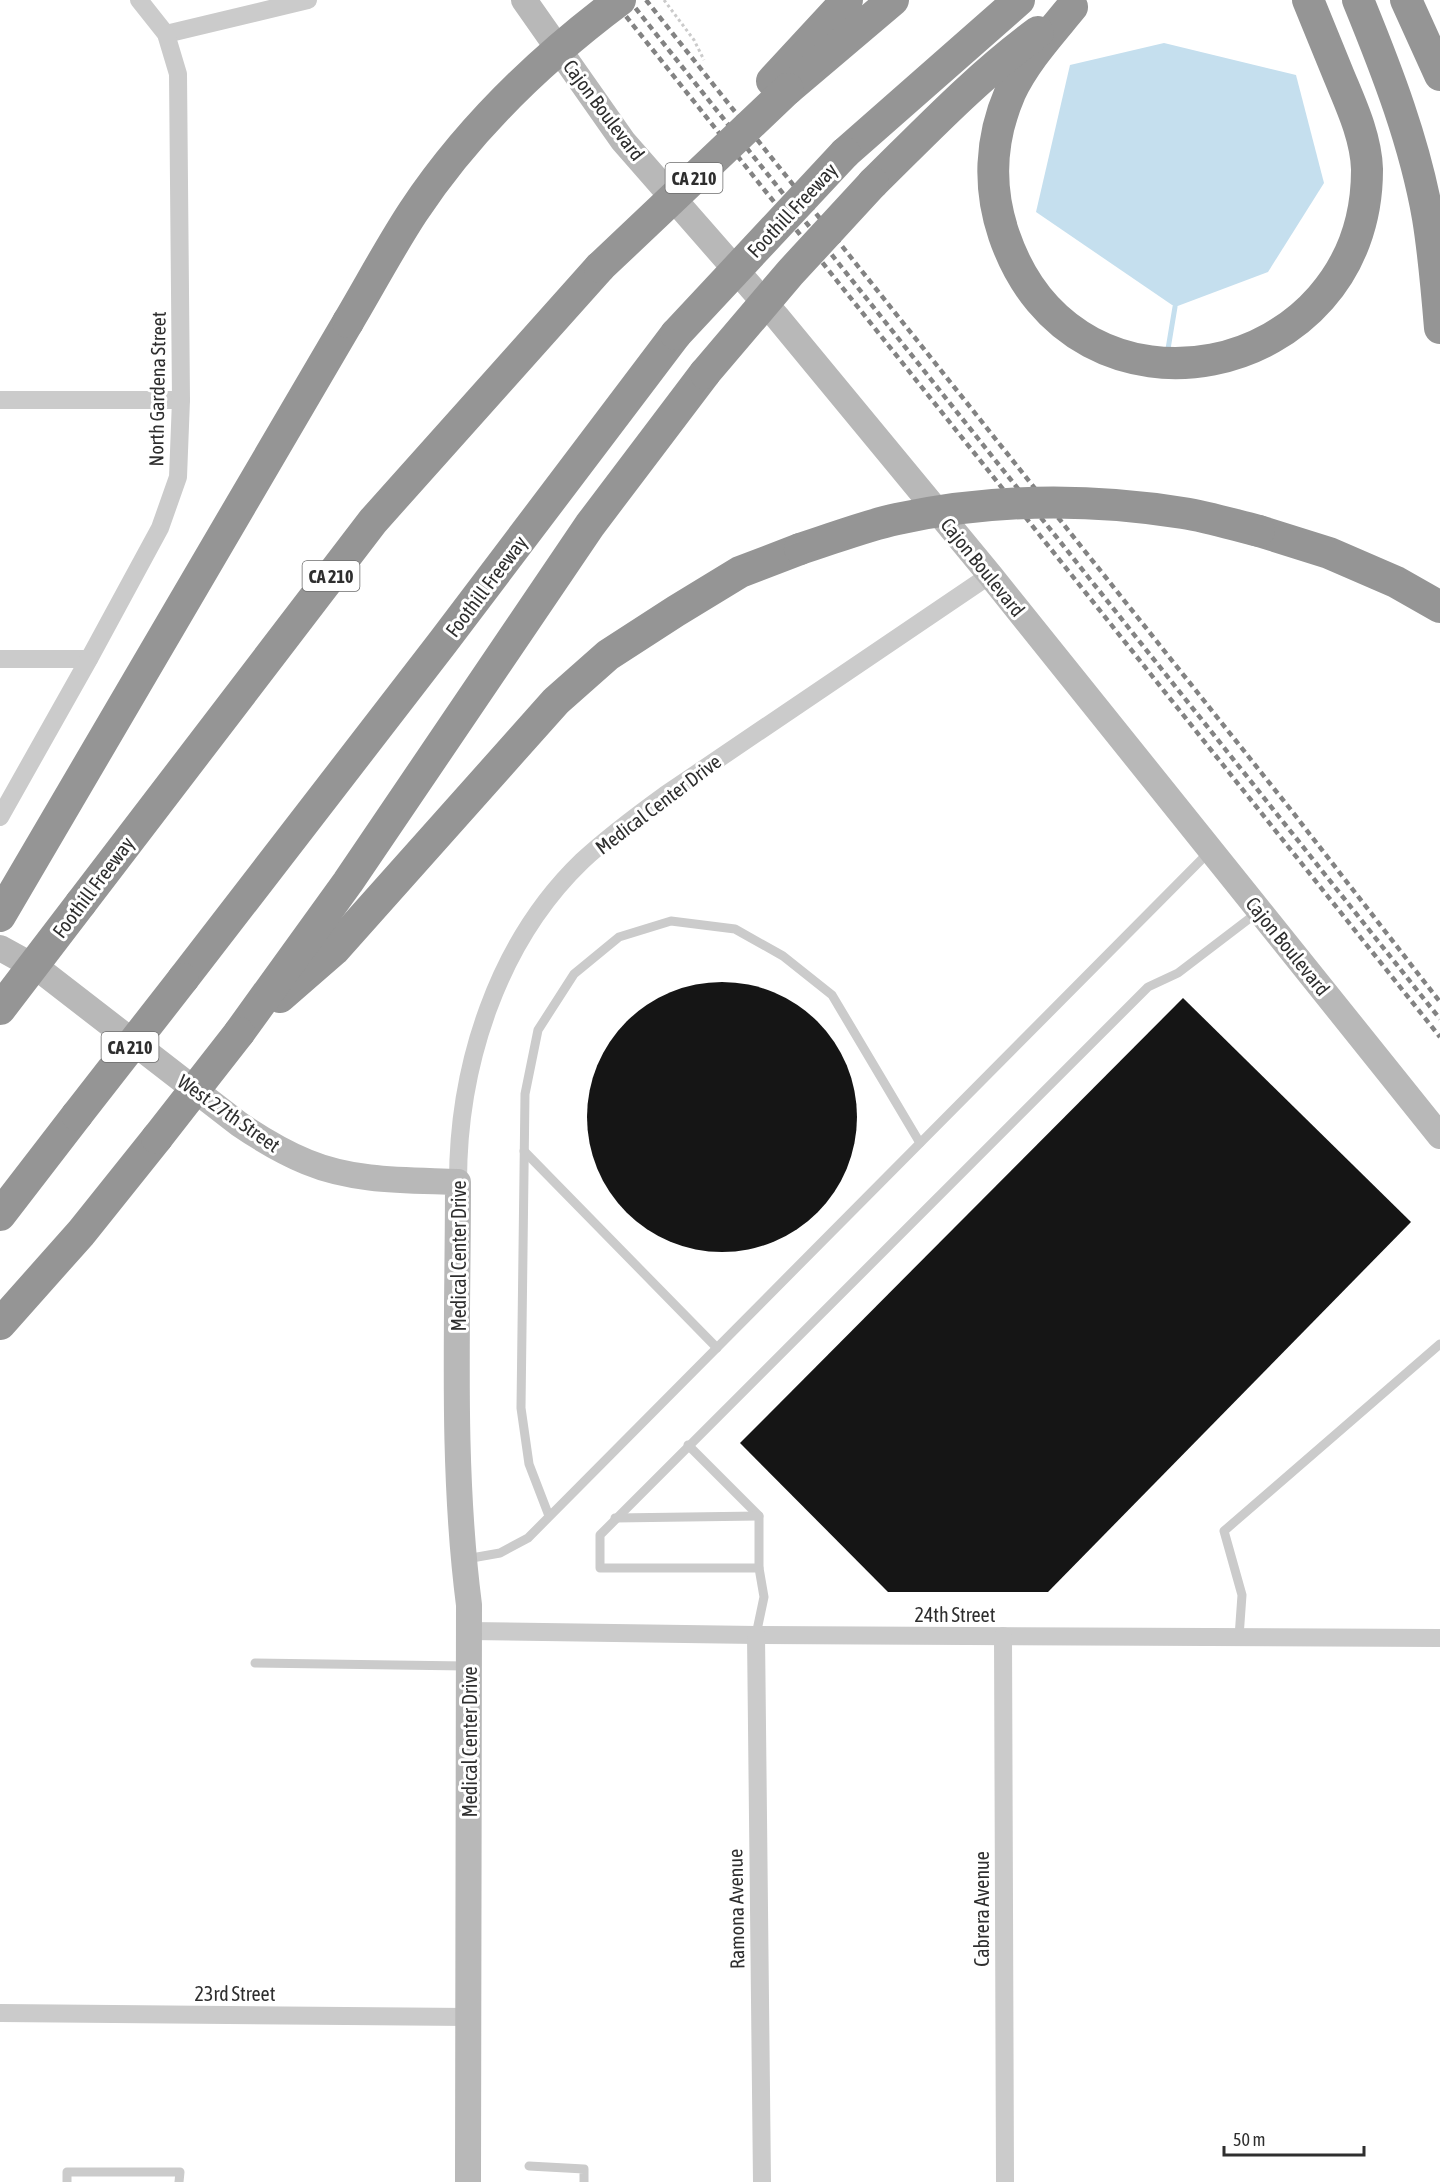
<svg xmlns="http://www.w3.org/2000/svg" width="1440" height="2182" font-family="'Asap Condensed',sans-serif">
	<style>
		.water { fill: #c5dfee }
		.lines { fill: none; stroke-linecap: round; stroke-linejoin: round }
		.stream { stroke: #c5dfee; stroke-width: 5 }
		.building { fill: #151515 }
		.path { stroke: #cbcbcb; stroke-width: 3; stroke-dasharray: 3 3; stroke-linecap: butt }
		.lane { stroke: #cbcbcb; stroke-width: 9 }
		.street { stroke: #cbcbcb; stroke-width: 18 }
		.secondary { stroke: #b8b8b8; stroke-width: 26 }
		.highway { stroke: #959595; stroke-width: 32 }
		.rail { stroke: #838383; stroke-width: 4.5; stroke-dasharray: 6 4.5; stroke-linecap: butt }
		.highway-bridge { stroke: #959595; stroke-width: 32 }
		.labels { text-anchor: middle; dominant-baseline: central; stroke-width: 6; stroke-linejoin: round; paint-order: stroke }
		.shield { fill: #fff; stroke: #6d6d6d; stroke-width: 1.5 }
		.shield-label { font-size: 18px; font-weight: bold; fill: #2e2e2e }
		.street-label { font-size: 20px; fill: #2e2e2e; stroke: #fff }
	</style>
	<rect width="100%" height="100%" fill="#fff"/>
	<path class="water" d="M1164 43 1296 75 1324 183 1268 272 1175 307 1036 212 1070 65Z"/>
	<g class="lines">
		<path class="stream" d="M1168 349 1175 307"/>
	</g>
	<g class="building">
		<circle cx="722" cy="1117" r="135"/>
		<path d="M1183 998 1411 1222 1048 1592H888L740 1443Z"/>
	</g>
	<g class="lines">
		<path class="path" d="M664 0 694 40 704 60"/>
		<g class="lane">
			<path d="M524 1151 717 1348"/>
			<path d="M688 1445 759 1516V1568"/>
			<path d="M549 1516 529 1464 521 1408 525 1094 538 1030 574 974 619 937 671 921 735 929 783 956 832 995 920 1143"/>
			<path d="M615 1518 759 1516"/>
			<path d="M466 1559 500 1553 528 1538 1209 852"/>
			<path d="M756 1635 764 1597 759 1568H600V1535L1148 987 1178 973 1258 912"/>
			<path d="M1239 1637 1242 1595 1224 1531 1440 1344"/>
			<path d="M255 1663 466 1666"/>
			<path d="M529 2166 584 2169V2182"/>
			<path d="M67 2182V2172H180L179 2182"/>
		</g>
		<g class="street">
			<path d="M166 34 308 0"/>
			<path d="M0 400H181"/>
			<path d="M0 659H89"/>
			<path d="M0 817 89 659 160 528 178 477 181 400 178 74 166 34 139 0"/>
			<path d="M458 1182C458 1066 497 943 582 861 608 837 636 816 665 795L990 575"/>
			<path d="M469 1631 756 1635 1440 1638"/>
			<path d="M756 1635 762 2182"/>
			<path d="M1003 1636 1005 2182"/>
			<path d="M0 2013 469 2017"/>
		</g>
		<g class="secondary">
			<path d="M524 0 623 141 777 317 990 575 1440 1136"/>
			<path d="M0 948 40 970 239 1124C261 1139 283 1152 307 1162 355 1182 408 1180 458 1182 458 1322 451 1465 469 1605L468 2182"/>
		</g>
		<g class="highway">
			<path d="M1358 0C1387 71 1415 143 1428 218 1434 255 1437 291 1440 328"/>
			<path d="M1406 0 1440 75"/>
			<path d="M1072 7C1050 34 1025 61 1010 93 990 139 988 188 1004 235 1075 443 1368 381 1367 169 1366 137 1351 105 1339 76 1329 51 1318 25 1308 0"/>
			<path d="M772 81 847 0"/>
			<path d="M788 89 893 0"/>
			<path d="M845 153 1019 0"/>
			<path d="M873 183C926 131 978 76 1038 32"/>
			<path d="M1259 531 1329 553 1396 582 1440 607"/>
			<path d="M81 903 373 521 600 267"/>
			<path d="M0 916 348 322"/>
			<path d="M183 979 443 642 676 334"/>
			<path d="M280 997 334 950 556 701 608 655 676 611 740 572 800 549"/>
			<path d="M239 1033 348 882 590 525 705 373"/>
			<path d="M0 1215 77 1115"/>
			<path d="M0 1324 81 1233 157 1138"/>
		</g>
		<g class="rail">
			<path d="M613 0 1440 1037"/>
			<path d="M629 0 1440 1019"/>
			<path d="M646 0 1291 810 1440 1002"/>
		</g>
		<g class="highway-bridge">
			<path d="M600 267 788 89"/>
			<path d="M348 322C370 285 390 247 413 212 468 129 541 59 620 0"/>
			<path d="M676 334 845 153"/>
			<path d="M705 373 790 273 873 183"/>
			<path d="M800 549C832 539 864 526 897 519 990 499 1089 498 1183 513 1209 517 1234 525 1259 531"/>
			<path d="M0 1009 81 903"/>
			<path d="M77 1115 183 979"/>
			<path d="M157 1138 239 1033"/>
		</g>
	</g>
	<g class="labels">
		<g class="shield">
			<rect x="665.5" y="163" width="57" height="30" rx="4.5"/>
			<rect x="302.5" y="561" width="57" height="30" rx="4.5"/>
			<rect x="101.5" y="1032" width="57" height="30" rx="4.5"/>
		</g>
		<g class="shield-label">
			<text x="694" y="178">CA 210</text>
			<text x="331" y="576">CA 210</text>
			<text x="130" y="1047">CA 210</text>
		</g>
		<g class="street-label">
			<text transform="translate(604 110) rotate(53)">Cajon Boulevard</text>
			<text transform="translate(792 210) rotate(-47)">Foothill Freeway</text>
			<text transform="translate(157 389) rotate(-89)">North Gardena Street</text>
			<text transform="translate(983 567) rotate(51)">Cajon Boulevard</text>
			<text transform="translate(486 586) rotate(-53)">Foothill Freeway</text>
			<text transform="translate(658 804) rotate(-37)">Medical Center Drive</text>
			<text transform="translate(93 887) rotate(-53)">Foothill Freeway</text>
			<text transform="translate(1288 946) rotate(51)">Cajon Boulevard</text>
			<text transform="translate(229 1113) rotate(35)">West 27th Street</text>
			<text transform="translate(458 1256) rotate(-90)">Medical Center Drive</text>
			<text x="955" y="1614">24th Street</text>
			<text transform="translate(469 1742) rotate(-90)">Medical Center Drive</text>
			<text transform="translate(736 1909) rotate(-91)">Ramona Avenue</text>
			<text transform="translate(981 1909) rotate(-90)">Cabrera Avenue</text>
			<text x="235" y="1993">23rd Street</text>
		</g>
	</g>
	<path d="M1224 2146v9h140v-9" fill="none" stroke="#2e2e2e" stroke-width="3"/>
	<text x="1233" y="2146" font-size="18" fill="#2e2e2e" stroke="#ffffff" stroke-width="4.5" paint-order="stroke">50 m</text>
</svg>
